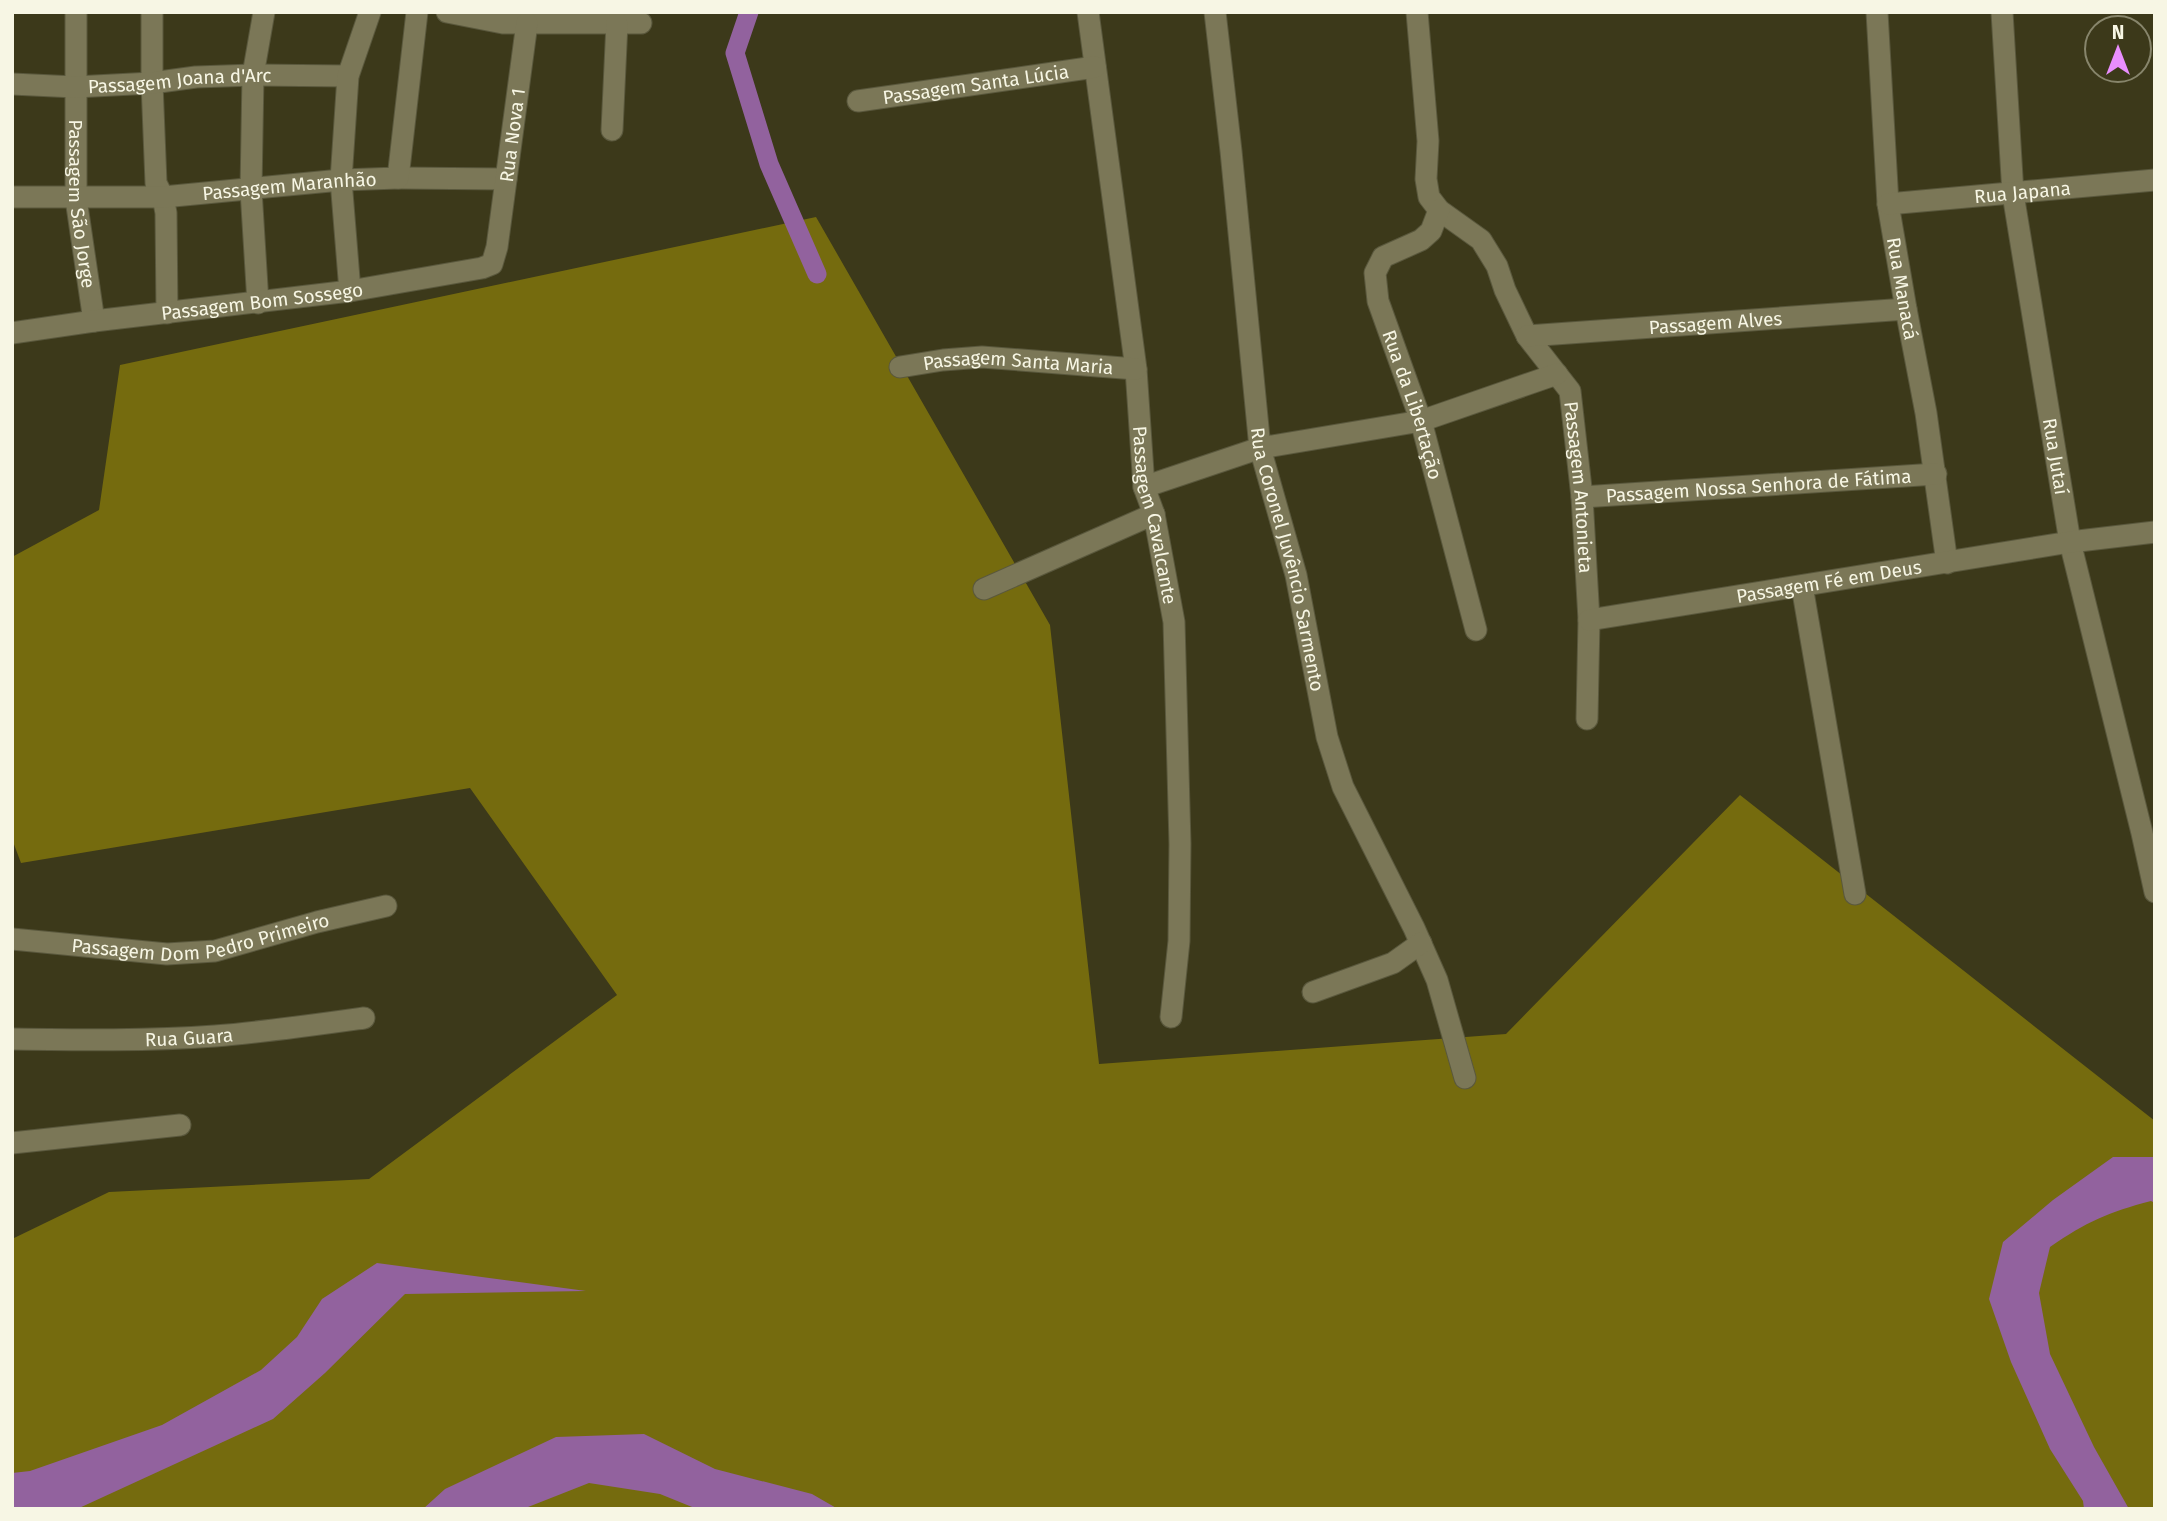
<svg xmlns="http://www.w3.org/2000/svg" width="2167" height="1521" font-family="'Fira Sans',sans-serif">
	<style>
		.forest { fill: #756b0e }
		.water { fill: #92629e }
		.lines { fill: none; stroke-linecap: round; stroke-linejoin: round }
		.canal { stroke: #92629e; stroke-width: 19 }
		.minor-casing { stroke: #5a583d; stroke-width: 23 }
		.minor { stroke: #7b7757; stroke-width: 21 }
		.labels { text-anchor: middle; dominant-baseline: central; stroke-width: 7; stroke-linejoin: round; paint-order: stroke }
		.street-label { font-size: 19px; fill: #f7f6e4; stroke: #3c391a }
	</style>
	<rect width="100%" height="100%" fill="#3c391a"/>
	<path class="forest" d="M816 217 1050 625 1099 1064 1506 1034 1740 795 2155 1121V1509H12V1239L109 1192 369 1179 617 995 470 788 21 863 12 839V557L99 510 120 365Z"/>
	<g class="water">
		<path d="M2113 1157H2155V1203L2151 1201C2109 1212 2086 1222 2050 1247L2039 1293 2050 1354 2094 1447 2129 1509H2084L2083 1501 2050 1449 2011 1362 1989 1299 2003 1242 2053 1200Z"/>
		<path d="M377 1263 586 1291 405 1294 325 1373 273 1419 77 1509H12V1473L30 1471 162 1425 261 1370 297 1337 322 1299Z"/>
		<path d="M644 1434 715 1469 812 1494 838 1509H697L660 1494 589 1483 523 1509H423L445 1489 556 1437Z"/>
	</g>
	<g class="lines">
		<path class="canal" d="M749 12 735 53 769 164 817 274"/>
		<g class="minor-casing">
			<g id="minor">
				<path id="s1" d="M76 12V199L94 321"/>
				<path d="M152 12V83L156 183 163 197 166 213 167 313"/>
				<path d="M447 12 503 23H641"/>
				<path id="s2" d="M1088 12 1136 369 1144 487 1154 514 1174 622 1180 844 1179 941 1171 1017"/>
				<path id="s3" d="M1215 12 1231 151 1260 448 1296 575 1327 737 1343 787 1414 928 1437 980 1465 1078"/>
				<path id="s4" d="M1417 12 1428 141 1426 179 1429 197 1439 210 1481 240 1497 266 1505 290 1527 336 1570 391 1582 497 1589 620 1587 719"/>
				<path id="s5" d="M1877 12 1888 204 1906 309 1926 413 1947 563"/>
				<path id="s6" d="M2002 12 2013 194 2070 542 2142 833 2155 892"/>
				<path id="s7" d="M12 84 75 87 152 83 196 77 253 75 348 76"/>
				<path id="s8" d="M858 101 1095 67"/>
				<path d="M612 130 617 23"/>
				<path d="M398 178 506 179"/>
				<path id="s9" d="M12 197H163L341 180 398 178 417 12"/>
				<path id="s10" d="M1888 204 2155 180"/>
				<path id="s11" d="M1439 210 1431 231 1421 240 1383 257 1375 273 1378 301 1421 421 1476 630"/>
				<path d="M350 291 341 180 348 76 370 12"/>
				<path d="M258 303 251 190 253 75 264 12"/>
				<path id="s12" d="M12 333 94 321 350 291 482 268 492 264 497 247 527 23"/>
				<path id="s13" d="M1527 336 1906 309"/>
				<path id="s14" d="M900 367 943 360 982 357 1136 369"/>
				<path d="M1144 487 1260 448 1421 421 1557 374"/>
				<path id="s15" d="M1582 497 1936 474"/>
				<path d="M1802 586 1855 894"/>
				<path d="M984 589 1154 514"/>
				<path id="s16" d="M1589 620 2070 542 2155 532"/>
				<path id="s17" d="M12 939 167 954 215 951 317 922 386 906"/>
				<path d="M1313 992 1393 963 1421 943"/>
				<path id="s18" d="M12 1039C80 1040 148 1041 215 1036 265 1032 314 1025 364 1018"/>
				<path d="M12 1143 180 1125"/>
			</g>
		</g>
		<use href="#minor" class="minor"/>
	</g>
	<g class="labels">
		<g class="street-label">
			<text stroke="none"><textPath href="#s7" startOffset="168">Passagem Joana d'Arc</textPath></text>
			<text stroke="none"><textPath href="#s8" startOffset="119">Passagem Santa Lúcia</textPath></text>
			<text stroke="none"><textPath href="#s12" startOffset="616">Rua Nova 1</textPath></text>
			<text stroke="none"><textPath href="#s9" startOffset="278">Passagem Maranhão</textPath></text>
			<text stroke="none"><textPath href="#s10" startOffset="135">Rua Japana</textPath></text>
			<text stroke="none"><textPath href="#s1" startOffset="192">Passagem São Jorge</textPath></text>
			<text stroke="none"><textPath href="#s5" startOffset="278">Rua Manacá</textPath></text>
			<text stroke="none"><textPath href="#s12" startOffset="252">Passagem Bom Sossego</textPath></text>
			<text stroke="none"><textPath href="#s13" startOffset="189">Passagem Alves</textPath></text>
			<text stroke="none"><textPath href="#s14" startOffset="119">Passagem Santa Maria</textPath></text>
			<text stroke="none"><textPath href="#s11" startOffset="233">Rua da Libertação</textPath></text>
			<text stroke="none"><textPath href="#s6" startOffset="448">Rua Jutaí</textPath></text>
			<text stroke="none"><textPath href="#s15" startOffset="177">Passagem Nossa Senhora de Fátima</textPath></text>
			<text stroke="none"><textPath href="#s4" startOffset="527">Passagem Antonieta</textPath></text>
			<text stroke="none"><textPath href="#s2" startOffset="508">Passagem Cavalcante</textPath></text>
			<text stroke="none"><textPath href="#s3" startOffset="553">Rua Coronel Juvêncio Sarmento</textPath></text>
			<text stroke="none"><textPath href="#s16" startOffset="243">Passagem Fé em Deus</textPath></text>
			<text stroke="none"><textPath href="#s17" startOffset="191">Passagem Dom Pedro Primeiro</textPath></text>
			<text stroke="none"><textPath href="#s18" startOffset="177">Rua Guara</textPath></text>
		</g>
	</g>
	<rect width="2167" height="1521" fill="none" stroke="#f7f6e4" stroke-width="28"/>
	<g transform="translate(2118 49)"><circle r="33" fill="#3c391a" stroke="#87856b" stroke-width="2"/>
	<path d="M0-5L12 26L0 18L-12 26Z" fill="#e98efe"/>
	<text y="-10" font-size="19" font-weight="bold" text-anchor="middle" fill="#f7f6e4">N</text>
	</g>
</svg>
